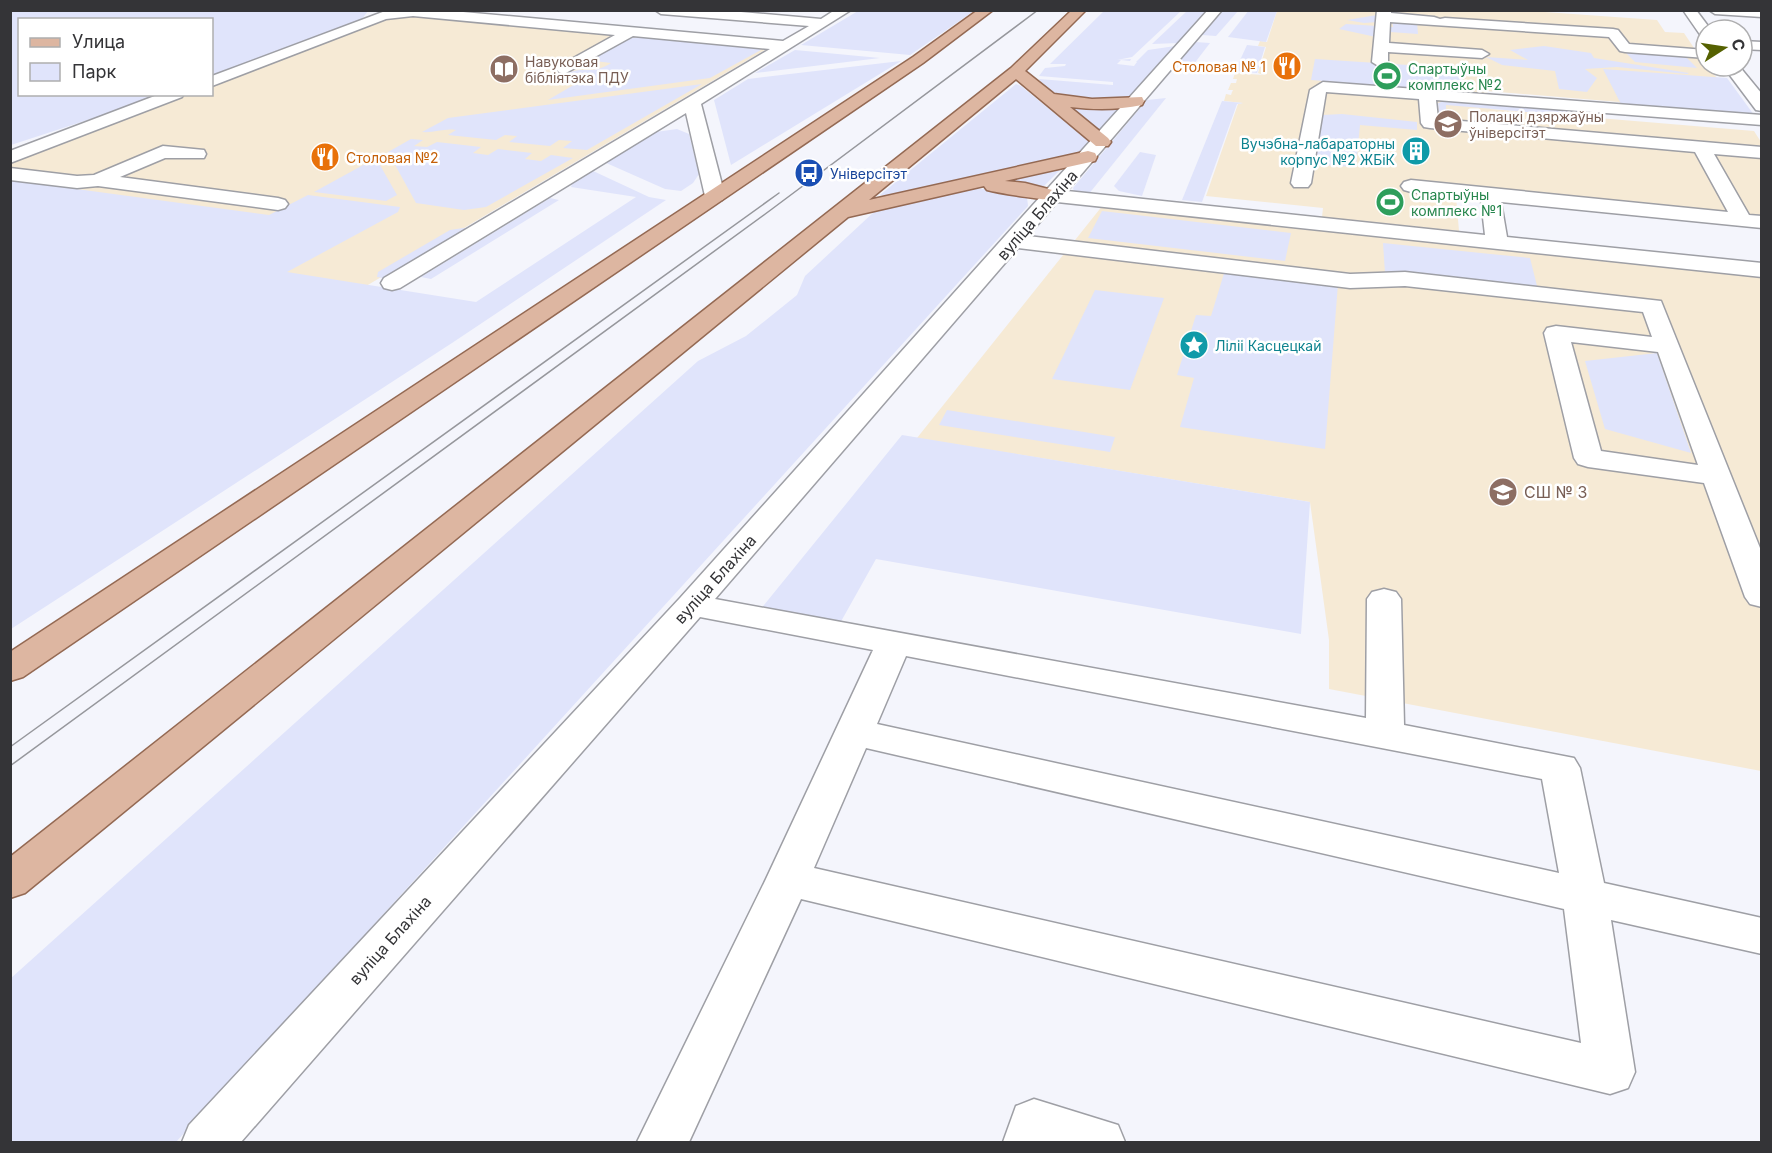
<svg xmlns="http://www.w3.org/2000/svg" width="1772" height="1153" font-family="Inter,sans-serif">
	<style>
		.education { fill: #f6ead5 }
		.green { fill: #e0e4fb }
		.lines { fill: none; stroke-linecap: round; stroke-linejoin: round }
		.minor-casing { stroke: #9e9fa5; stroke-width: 3 }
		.major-casing { stroke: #946953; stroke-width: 3 }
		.minor { fill: #fff; fill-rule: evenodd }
		.major { fill: #ddb6a1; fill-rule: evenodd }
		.tram { stroke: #96979c; stroke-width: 1.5 }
		.labels { text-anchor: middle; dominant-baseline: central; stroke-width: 5; stroke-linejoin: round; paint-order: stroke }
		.far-education-label { font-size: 14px; fill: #785e54; stroke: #fff; text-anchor: start }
		.far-food-label { font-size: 14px; fill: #c56008; stroke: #fff; text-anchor: end }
		.far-leisure-label { font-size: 14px; fill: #27864d; stroke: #fff; text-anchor: start }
		.far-culture-label { font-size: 14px; fill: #0d838f; stroke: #fff; text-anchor: end }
		.far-transit-label { font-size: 14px; fill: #164399; stroke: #fff; text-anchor: start }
		.street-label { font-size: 16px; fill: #343437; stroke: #fff }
		.education-label { font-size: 16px; fill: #785e54; stroke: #fff; text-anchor: start }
	</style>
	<rect width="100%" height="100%" fill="#f4f5fc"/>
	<g class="education">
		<path d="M1518 10 1657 20 1665 32 1684 33 1706 66 1717 78H1727L1622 106 1619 102 1487 91 1490 109 1754 131 1761 142V217L1456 196 1459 231 1322 217 1323 208 1206 196 1238 104 1243 103 1224 101 1226 94 1231 95 1232 92 1233 90H1228L1231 83H1236L1237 79H1233L1235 73 1263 75 1258 73 1266 47 1258 46 1260 41 1267 42 1277 11Z"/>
		<path d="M412 14 770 47 356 292 11 239 10 163 186 95 212 94V84L384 17Z"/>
		<path d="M1103 205 1761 275V771L1329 689V640L1310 502 917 438Z"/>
	</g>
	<g class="green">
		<path d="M1224 10 1238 11 1216 36 1202 35Z"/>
		<path d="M1249 10 1277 11 1266 42 1228 37Z"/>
		<path d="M10 11H368L353 31 212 79V20H20V94L164 95 11 145Z"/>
		<path d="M858 11V10L974 11 910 55 801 45Z"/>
		<path d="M1104 11H1181L1132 57 1117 60 1131 59 1130 61 1121 60 1117 64 1134 66 1137 62H1136L1148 50 1182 45 1134 97C1110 105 1052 103 1039 79L1113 85V82L1039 76 1045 68 1065 66 1066 64H1050Z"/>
		<path d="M1187 11H1207L1179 43 1152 44Z"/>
		<path d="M1377 15 1417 22 1418 34 1390 32 1376 37 1339 29 1346 24 1393 27 1392 21 1364 23 1347 20Z"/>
		<path d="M640 37 757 47 761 50 710 78 548 100 577 83 565 74C584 65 591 76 611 63L586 60 628 38Z"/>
		<path d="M1195 42 1210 43 1190 69 1176 64Z"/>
		<path d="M1247 45 1265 47 1257 73 1235 71Z"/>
		<path d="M1544 46 1591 53 1594 58 1689 73 1687 74 1617 67 1585 69 1597 78 1587 92 1559 89 1555 71 1502 65 1486 57 1528 60 1510 50Z"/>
		<path d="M795 50 880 58 755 73Z"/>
		<path d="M1625 52 1675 55 1687 58 1697 68 1635 62Z"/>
		<path d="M1315 59 1455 68 1456 71H1462L1464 93 1311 80Z"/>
		<path d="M901 61 731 165 714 100 748 79Z"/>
		<path d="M1603 69 1727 78 1754 115 1622 106Z"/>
		<path d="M702 84 587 150 563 148 572 141 559 140 550 146 509 142 517 136 505 135 496 140 448 135 456 130C444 128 435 133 422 132L448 118Z"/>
		<path d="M1016 84 1021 86 1091 143 1081 154 885 196 880 195Z"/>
		<path d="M1166 98 1088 195 1074 191 1073 188 1147 100Z"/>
		<path d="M1448 100 1584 111 1586 117 1446 105V111H1442V116H1439L1438 103Z"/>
		<path d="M1222 101 1243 103 1237 104 1202 202 1182 200Z"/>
		<path d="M1127 107 1100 135 1072 109H1108Z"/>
		<path d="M1342 114 1417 122V130L1360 125 1356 167 1322 165 1315 161 1323 115Z"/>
		<path d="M677 129 689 134 699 174 693 183 681 191 665 189 604 162 656 132Z"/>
		<path d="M411 139 423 140 414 146 427 147 437 142 481 147 473 153 488 155 498 149 532 153 525 159 541 161 551 155 573 158 486 207 464 210 416 203 388 152Z"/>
		<path d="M1140 152 1156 155 1142 196 1119 191 1114 186Z"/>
		<path d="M376 158 397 195 386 201 314 192Z"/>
		<path d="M1064 166 1040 190 997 181Z"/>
		<path d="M591 170 649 197 666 200 452 343 11 629 10 180 269 215 308 195 400 207 398 212 287 272 476 302 636 197 571 187 573 181Z"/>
		<path d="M962 189H994L1027 197 1028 206 176 1142H11L10 979 698 361 746 336 797 295 805 276 875 211Z"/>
		<path d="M550 198 559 200 431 279 421 277Z"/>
		<path d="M1102 211 1291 233 1285 261 1088 238Z"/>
		<path d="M463 228H468L383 278 377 277 378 272 450 230Z"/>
		<path d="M1383 243 1530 258 1538 290 1385 273Z"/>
		<path d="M1225 270 1338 284 1325 449 1180 427 1194 378 1177 375 1183 356 1199 358 1207 333 1191 331 1196 315 1211 316Z"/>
		<path d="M1095 290 1164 298 1130 390 1052 379Z"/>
		<path d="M1657 353 1691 453 1605 429 1585 361Z"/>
		<path d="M947 410 1115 437 1110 452 939 425Z"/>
		<path d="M902 435 1310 502 1301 634 876 559 839 625 760 610Z"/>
	</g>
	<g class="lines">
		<g class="minor-casing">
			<g id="minor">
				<path d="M388 10H441L783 41 809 26 661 14 655 10H718L821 19 835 10H851L701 104 725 196 722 200H708L705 196 686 113 400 288 392 290 384 288 381 283 384 278 770 49 633 36 564 74 559 72 556 69 559 66 615 35 413 16 386 19 212 86V76Z"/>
				<path d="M1208 10H1222L1067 191 1485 235 1481 200 1411 192 1404 190 1401 186 1404 182 1411 180 1728 212 1695 152 1430 128 1424 127 1421 123 1419 99 1326 92 1311 183 1308 187H1294L1291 183 1310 90 1323 82 1762 115V125L1436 100 1438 119 1762 147V158L1714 154 1749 215 1762 216V228L1501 202 1507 237 1762 263V277L1057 202 1028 236 1350 274 1405 272 1661 301 1762 553V607L1750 604 1745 597 1704 483 1588 467 1578 464 1574 458 1544 333 1547 328 1556 326 1652 337 1643 312 1405 286 1350 288 1018 248 715 599 1366 718 1367 599 1372 592 1384 589 1396 592 1401 599 1404 725 1574 758 1580 768 1604 883 1762 918V954L1611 920 1635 1072 1628 1088 1610 1094 801 899 689 1142H637L766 879 873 650 700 617 241 1142H182L189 1125 680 598ZM1571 342 1658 352 1698 465 1601 451ZM906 656 1542 779 1559 873 877 724ZM866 748 1564 909 1581 1043 814 868Z"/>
				<path d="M1377 10H1391V13L1434 17 1440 19 1445 18 1613 29 1618 30 1629 44 1706 50V58L1625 52 1620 51 1609 37 1390 22 1389 43 1482 50 1489 54 1482 58 1388 52V62L1380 67 1372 62Z"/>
				<path d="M1683 10H1696L1711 30H1706V37L1701 36Z"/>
				<path d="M1709 10H1762V17L1715 14Z"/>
				<path d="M1742 41 1762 42V50L1742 49Z"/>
				<path d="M1723 66H1739L1762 94V111L1756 110Z"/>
				<path d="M160 94H184L182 97 10 163V151Z"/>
				<path d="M163 146 204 150 206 154 204 158H165L120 177 278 198 285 200 288 204 285 208 278 210 98 186 77 188 10 180V168L77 176 94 175Z"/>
				<path d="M1034 1099 1118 1125 1125 1142H1003L1016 1106Z"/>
			</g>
		</g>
		<g class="major-casing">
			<g id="major">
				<path d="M978 10H993L923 63 23 677 10 681V652L913 57Z"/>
				<path d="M1072 10H1086L1025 71 1054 94 1092 99 1142 97 1144 101 1142 105C1119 110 1094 110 1070 107L1108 138 1111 142 1108 146H1096L1016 79 869 200 1088 151 1095 153 1097 157 1095 161 1005 181 1025 183 1060 192 1063 196 1060 200C1053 202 998 193 987 190L984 186 848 217 25 893 10 898V857L1011 68Z"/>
			</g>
		</g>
		<use href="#minor" class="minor"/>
		<use href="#major" class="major"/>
		<g class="tram">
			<path d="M10 747 779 193"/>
			<path d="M10 766 772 209 1038 10"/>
		</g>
	</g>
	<defs>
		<g id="restaurant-disc" transform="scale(1.5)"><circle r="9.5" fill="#e8710a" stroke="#fff"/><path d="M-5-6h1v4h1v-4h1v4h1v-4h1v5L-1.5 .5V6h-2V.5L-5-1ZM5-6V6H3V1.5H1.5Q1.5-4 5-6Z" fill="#fff"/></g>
		<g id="library-disc" transform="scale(1.5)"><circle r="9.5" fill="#8d6e63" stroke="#fff"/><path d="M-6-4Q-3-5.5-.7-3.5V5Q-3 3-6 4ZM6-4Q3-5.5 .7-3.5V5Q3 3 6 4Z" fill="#fff"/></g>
		<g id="stadium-disc" transform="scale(1.5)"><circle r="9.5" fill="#2e9e5b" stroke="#fff"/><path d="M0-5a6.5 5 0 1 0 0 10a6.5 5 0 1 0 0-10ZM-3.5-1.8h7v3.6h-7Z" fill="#fff"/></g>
		<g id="university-disc" transform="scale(1.5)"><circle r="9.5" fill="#8d6e63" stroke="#fff"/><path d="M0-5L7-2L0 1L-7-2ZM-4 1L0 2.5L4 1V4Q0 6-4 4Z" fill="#fff"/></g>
		<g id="building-disc" transform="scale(1.5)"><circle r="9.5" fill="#0f9aa8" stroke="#fff"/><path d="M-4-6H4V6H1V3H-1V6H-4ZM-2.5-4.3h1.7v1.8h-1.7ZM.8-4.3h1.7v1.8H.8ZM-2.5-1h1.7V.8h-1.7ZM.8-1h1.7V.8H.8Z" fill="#fff"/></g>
		<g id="bus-disc" transform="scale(1.5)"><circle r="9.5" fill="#1a4fb4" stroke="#fff"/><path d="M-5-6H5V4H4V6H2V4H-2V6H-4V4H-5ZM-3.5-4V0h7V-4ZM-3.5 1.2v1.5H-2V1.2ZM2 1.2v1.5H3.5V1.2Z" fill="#fff"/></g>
		<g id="sight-disc" transform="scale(1.5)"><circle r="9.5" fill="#0f9aa8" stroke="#fff"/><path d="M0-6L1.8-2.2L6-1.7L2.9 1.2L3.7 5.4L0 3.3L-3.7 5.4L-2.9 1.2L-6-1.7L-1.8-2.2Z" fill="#fff"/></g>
		<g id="school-disc" transform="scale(1.5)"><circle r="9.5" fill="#8d6e63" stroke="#fff"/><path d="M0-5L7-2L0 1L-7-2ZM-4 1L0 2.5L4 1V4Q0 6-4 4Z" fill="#fff"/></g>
	</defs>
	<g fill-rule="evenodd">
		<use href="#restaurant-disc" x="1287" y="66"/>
		<use href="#library-disc" x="504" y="69"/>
		<use href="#stadium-disc" x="1387" y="76"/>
		<use href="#university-disc" x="1448" y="124"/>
		<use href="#building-disc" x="1416" y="151"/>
		<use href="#restaurant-disc" x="325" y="157"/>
		<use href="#bus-disc" x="809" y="173"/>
		<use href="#stadium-disc" x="1390" y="202"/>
		<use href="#sight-disc" x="1194" y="345"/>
		<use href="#school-disc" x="1503" y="492"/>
	</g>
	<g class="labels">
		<g class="far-education-label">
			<text x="525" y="61">Навуковая<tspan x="525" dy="16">бібліятэка ПДУ</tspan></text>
			<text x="1469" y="116">Полацкі дзяржаўны<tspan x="1469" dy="16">ўніверсітэт</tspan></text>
		</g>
		<g class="far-food-label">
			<text x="1266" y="66">Столовая № 1</text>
			<text x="346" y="157" text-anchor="start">Столовая №2</text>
		</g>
		<g class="far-leisure-label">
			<text x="1408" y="68">Спартыўны<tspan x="1408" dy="16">комплекс №2</tspan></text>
			<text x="1411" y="194">Спартыўны<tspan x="1411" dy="16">комплекс №1</tspan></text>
		</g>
		<g class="far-culture-label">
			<text x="1395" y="143">Вучэбна-лабараторны<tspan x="1395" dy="16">корпус №2 ЖБіК</tspan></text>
			<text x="1215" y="345" text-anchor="start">Ліліі Касцецкай</text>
		</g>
		<g class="far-transit-label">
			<text x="830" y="173">Універсітэт</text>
		</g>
		<g class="street-label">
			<text transform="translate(1037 215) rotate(-49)">вуліца Блахіна</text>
			<text transform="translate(715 579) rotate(-48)">вуліца Блахіна</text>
			<text transform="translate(390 940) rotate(-48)">вуліца Блахіна</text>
		</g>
		<g class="education-label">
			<text x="1524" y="492">СШ № 3</text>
		</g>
	</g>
	<rect width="1772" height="1153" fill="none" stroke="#343437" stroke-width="24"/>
	<rect x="18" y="18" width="195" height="78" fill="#ffffff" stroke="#aeaeaf" stroke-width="1.5"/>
	<rect x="30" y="38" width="30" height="9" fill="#ddb6a1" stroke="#aeaeaf" stroke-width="1.5"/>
	<text x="72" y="48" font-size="18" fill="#343437">Улица</text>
	<rect x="30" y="63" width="30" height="18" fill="#e0e4fb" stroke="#aeaeaf" stroke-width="1.5"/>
	<text x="72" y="78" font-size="18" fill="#343437">Парк</text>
	<g transform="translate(1724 48) rotate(78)"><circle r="28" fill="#ffffff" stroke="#aeaeaf" stroke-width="1.5"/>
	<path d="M0-4.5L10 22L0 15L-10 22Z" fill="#556101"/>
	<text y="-9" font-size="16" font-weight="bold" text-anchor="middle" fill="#343437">С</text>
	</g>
</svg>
